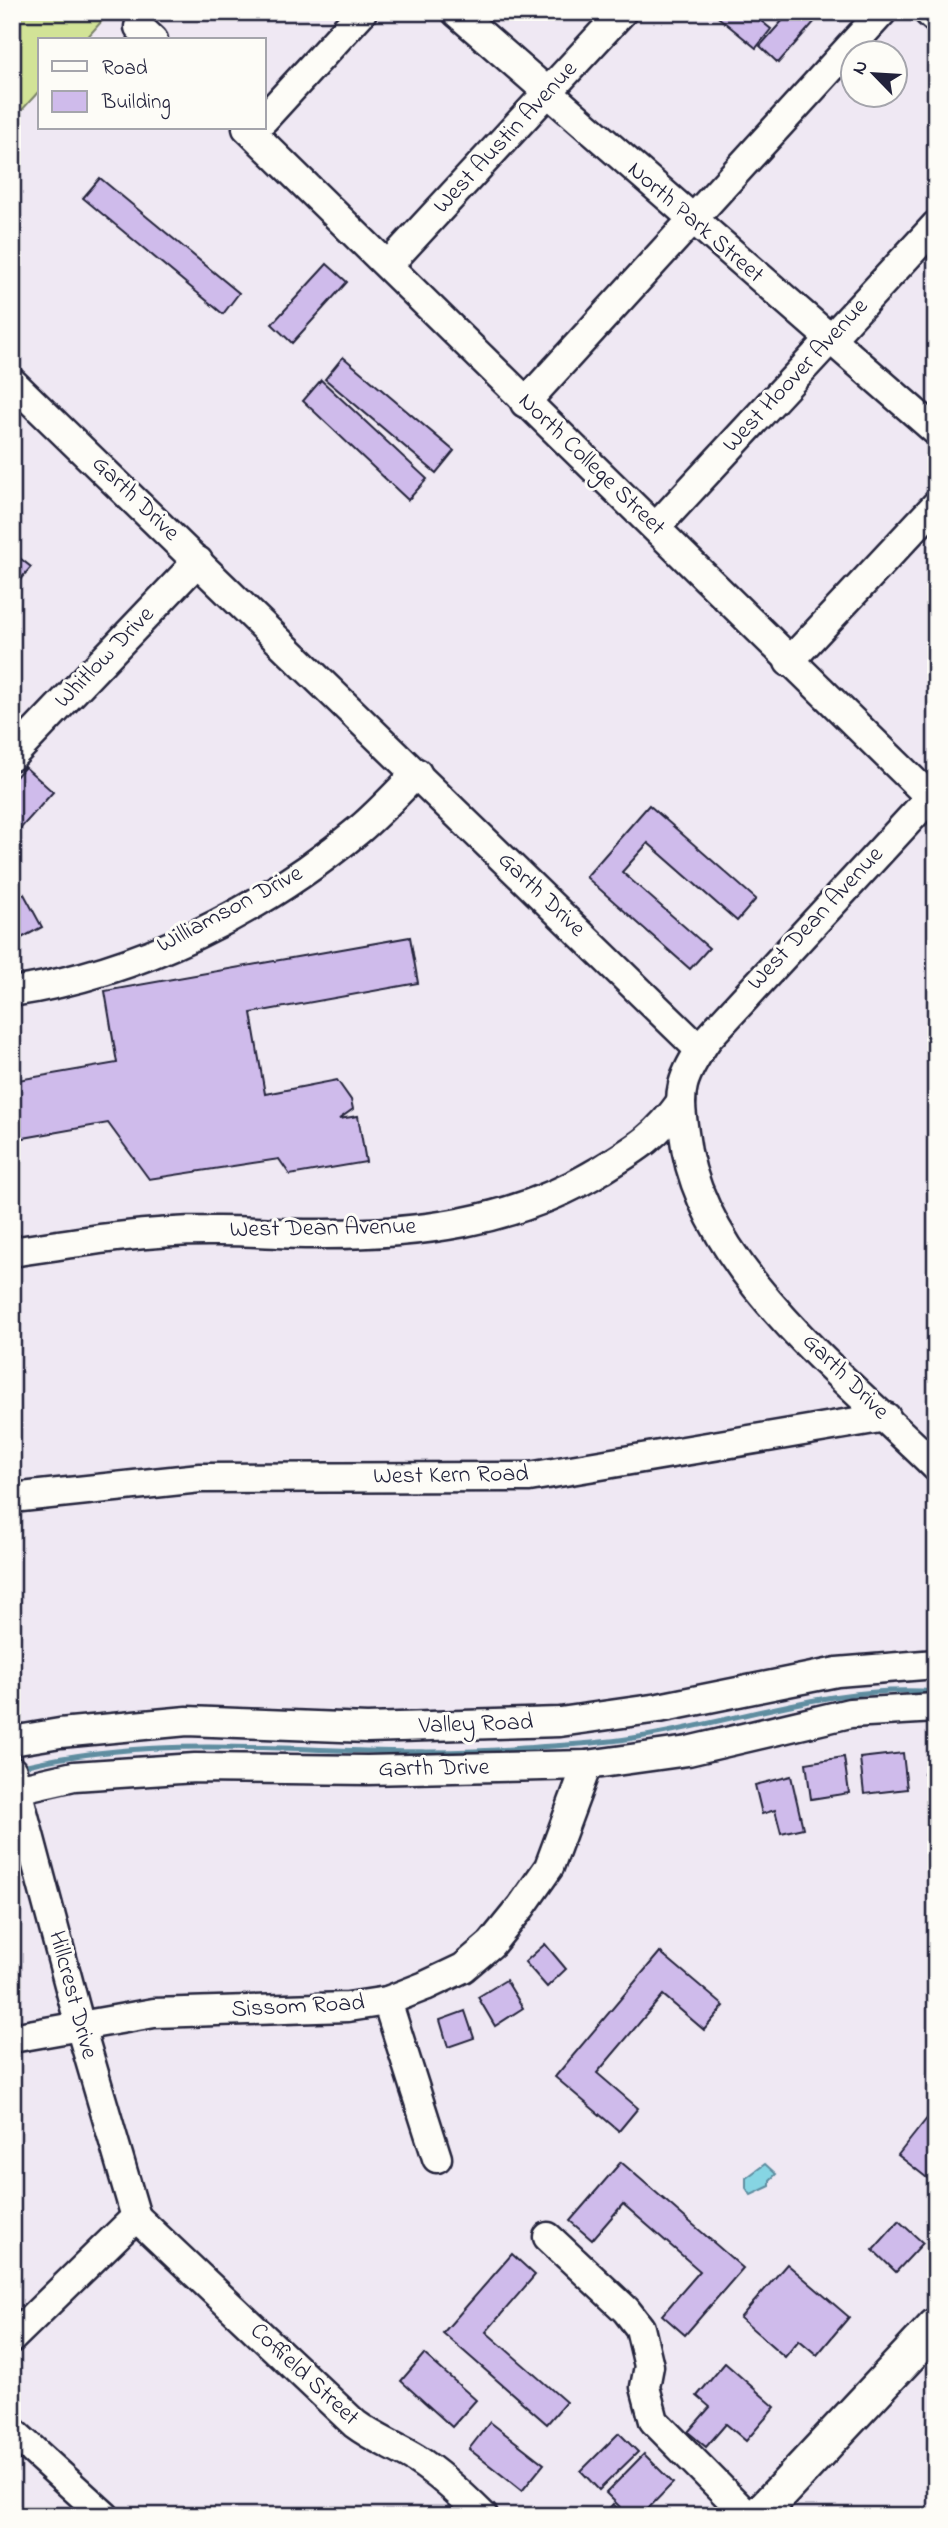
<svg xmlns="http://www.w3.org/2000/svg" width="948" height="2528" font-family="'Indie Flower',sans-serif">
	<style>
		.green { fill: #d2e397; stroke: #7a8269; stroke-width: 2 }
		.water { fill: #86d5e3; stroke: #5e8da0; stroke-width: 2 }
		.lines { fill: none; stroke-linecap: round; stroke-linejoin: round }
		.stream { stroke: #5e8da0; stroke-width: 5 }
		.building { fill: #cfbbeb; stroke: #22223b; stroke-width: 2 }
		.minor-casing { stroke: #22223b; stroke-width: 33 }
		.major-casing { stroke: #22223b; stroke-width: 40 }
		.minor { stroke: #fdfcf7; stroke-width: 28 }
		.major { stroke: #fdfcf7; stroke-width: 35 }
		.labels { text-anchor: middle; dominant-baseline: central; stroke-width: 6; stroke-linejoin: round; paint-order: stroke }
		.street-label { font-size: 24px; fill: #22223b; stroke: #fdfcf7 }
	</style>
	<rect width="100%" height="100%" fill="#efe8f3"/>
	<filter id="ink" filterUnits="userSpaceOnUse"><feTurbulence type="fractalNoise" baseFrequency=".0143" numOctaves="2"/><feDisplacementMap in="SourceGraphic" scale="14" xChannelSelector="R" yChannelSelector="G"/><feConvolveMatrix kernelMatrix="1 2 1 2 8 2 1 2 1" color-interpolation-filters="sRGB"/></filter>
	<g filter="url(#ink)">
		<path class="green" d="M12 12H110L85 40H40V90L12 121Z"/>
		<path class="water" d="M765 2164 776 2174 770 2180V2186L751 2195 746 2188V2178Z"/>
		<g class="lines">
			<path class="stream" d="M27 1765C191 1727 357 1763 523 1748 561 1745 601 1744 639 1737 737 1722 836 1683 936 1692"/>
		</g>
		<g class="building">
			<path d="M750 12 771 29 756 48 713 13Z"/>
			<path d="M790 12H823L778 63 760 46Z"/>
			<path d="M100 178 239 293 223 314 83 198Z"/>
			<path d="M327 264 347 282 292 343 272 324Z"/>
			<path d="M343 357 454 451 436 473 325 379Z"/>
			<path d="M321 380 427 479 408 500 303 401Z"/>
			<path d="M12 552 31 567 12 589Z"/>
			<path d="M25 767 53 792 12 838V781Z"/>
			<path d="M649 805 756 899 737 921 648 843 622 872 709 948 690 969 586 877Z"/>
			<path d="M24 894 42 927 12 943V901Z"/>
			<path d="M410 937 418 983 251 1013 265 1094 337 1080 351 1100 353 1109 339 1119 358 1116 366 1162 290 1175 279 1159 149 1179 108 1123 12 1140V1081L117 1063 105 991Z"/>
			<path d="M934 1750 936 1751V1779L924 1773Z"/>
			<path d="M903 1753 907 1789 864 1794 860 1758Z"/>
			<path d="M844 1757 849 1793 811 1799 806 1763Z"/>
			<path d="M791 1776 803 1828 781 1833 775 1810 762 1814 755 1785Z"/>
			<path d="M545 1944 566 1969 547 1987 525 1962Z"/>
			<path d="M660 1952 724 2006 704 2030 663 1995 597 2073 638 2108 619 2131 555 2077Z"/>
			<path d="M506 1980 523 2008 495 2026 478 1997Z"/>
			<path d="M465 2011 474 2038 448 2047 440 2020Z"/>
			<path d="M936 2107V2185L898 2155Z"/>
			<path d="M621 2162 743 2268 685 2335 662 2315 700 2271 623 2204 592 2240 570 2221Z"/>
			<path d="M899 2221 923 2243 896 2272 873 2250Z"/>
			<path d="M512 2254 535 2275 486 2332 566 2402 547 2424 443 2333Z"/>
			<path d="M787 2264 849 2317 817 2355 799 2340 785 2357 740 2318Z"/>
			<path d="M424 2354 476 2400 452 2427 401 2381Z"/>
			<path d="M725 2363 775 2407 746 2441 726 2424 706 2447 688 2432 710 2407 697 2396Z"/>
			<path d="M490 2422 544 2464 522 2491 469 2449Z"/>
			<path d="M619 2433 638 2452 599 2490 581 2471Z"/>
			<path d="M644 2454 673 2483 641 2516H629L606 2493Z"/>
			<path d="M613 2504 625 2516H602Z"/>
		</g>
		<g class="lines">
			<g class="minor-casing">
				<g id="minor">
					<path d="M456 12 936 431"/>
					<path d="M928 12 936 19"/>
					<path d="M139 27 153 40"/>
					<path d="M264 119 362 12"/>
					<path d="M247 128 936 803"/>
					<path d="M389 264 622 12"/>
					<path d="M12 382 700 1050"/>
					<path d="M525 403 882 12"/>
					<path d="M656 527 936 225"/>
					<path d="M789 662 936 505"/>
					<path d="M12 756 198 561"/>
					<path d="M936 791 708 1038C699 1051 687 1069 683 1085 679 1101 682 1117 684 1133 698 1266 845 1377 936 1467"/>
					<path d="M12 992C139 973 262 911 360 829 380 812 398 792 417 773"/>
					<path d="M12 1252C77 1242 142 1231 208 1231 243 1230 279 1234 314 1234 414 1235 515 1223 601 1170 637 1148 656 1137 681 1102"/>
					<path d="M12 1498 200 1478 529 1477 886 1417"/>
					<path d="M12 1741 60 1733 187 1721 367 1728 560 1722 659 1708 837 1672 936 1664"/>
					<path d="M12 1771 80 2026 136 2217"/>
					<path d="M12 1790 74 1776 195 1768 367 1770 587 1765 688 1751 850 1713 936 1708"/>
					<path d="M387 2001 437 2158"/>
					<path d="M12 2038 154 2013 348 2007 387 2001 425 1986 463 1968 491 1944 521 1907 549 1867 587 1765"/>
					<path d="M136 2217 355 2424C375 2439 395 2446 416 2459 441 2475 462 2495 483 2516"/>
					<path d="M548 2237 626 2310 640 2328 649 2366 645 2387 654 2421 748 2516"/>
					<path d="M12 2338 136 2217"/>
					<path d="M12 2431 105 2516"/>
				</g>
			</g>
			<g class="major-casing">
				<path id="major" d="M758 2516 936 2326"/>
			</g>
			<use href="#minor" class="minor"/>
			<use href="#major" class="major"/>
		</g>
	</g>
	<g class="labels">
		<g class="street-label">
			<text transform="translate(506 138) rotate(-47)">West Austin Avenue</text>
			<text transform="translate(695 223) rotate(41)">North Park Street</text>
			<text transform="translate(796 376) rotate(-47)">West Hoover Avenue</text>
			<text transform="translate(591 465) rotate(44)">North College Street</text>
			<text transform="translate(135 499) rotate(44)">Garth Drive</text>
			<text transform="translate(105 658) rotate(-46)">Whitlow Drive</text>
			<text transform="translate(541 895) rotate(44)">Garth Drive</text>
			<text transform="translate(230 910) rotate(-28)">Williamson Drive</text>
			<text transform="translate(816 919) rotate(-47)">West Dean Avenue</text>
			<text transform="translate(323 1229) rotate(-1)">West Dean Avenue</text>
			<text transform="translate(845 1377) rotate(45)">Garth Drive</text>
			<text transform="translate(451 1476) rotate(-1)">West Kern Road</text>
			<text transform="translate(476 1725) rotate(-2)">Valley Road</text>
			<text transform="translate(434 1769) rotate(-1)">Garth Drive</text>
			<text transform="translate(72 1995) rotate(75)">Hillcrest Drive</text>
			<text transform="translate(298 2007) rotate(-3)">Sissom Road</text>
			<text transform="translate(304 2375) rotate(43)">Coffield Street</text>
		</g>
	</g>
	<rect width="948" height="2528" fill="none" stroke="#fdfcf7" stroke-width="42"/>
	<rect x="21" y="21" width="906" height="2486" fill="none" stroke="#22223b" stroke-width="2.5" filter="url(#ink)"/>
	<rect x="38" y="38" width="228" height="91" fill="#fdfcf7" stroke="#a5a5ac" stroke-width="2"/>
	<rect x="52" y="61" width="35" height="10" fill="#fdfcf7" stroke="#a5a5ac" stroke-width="2"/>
	<text x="102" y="74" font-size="21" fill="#22223b">Road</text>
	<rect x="52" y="91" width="35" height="21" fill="#cfbbeb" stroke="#a5a5ac" stroke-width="2"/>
	<text x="102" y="108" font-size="21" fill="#22223b">Building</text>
	<g transform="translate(874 74) rotate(295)"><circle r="33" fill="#fdfcf7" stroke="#a5a5ac" stroke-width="2"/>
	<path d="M0-5L12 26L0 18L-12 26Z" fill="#22223b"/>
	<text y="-10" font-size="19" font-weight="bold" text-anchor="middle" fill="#22223b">N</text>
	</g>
</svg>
